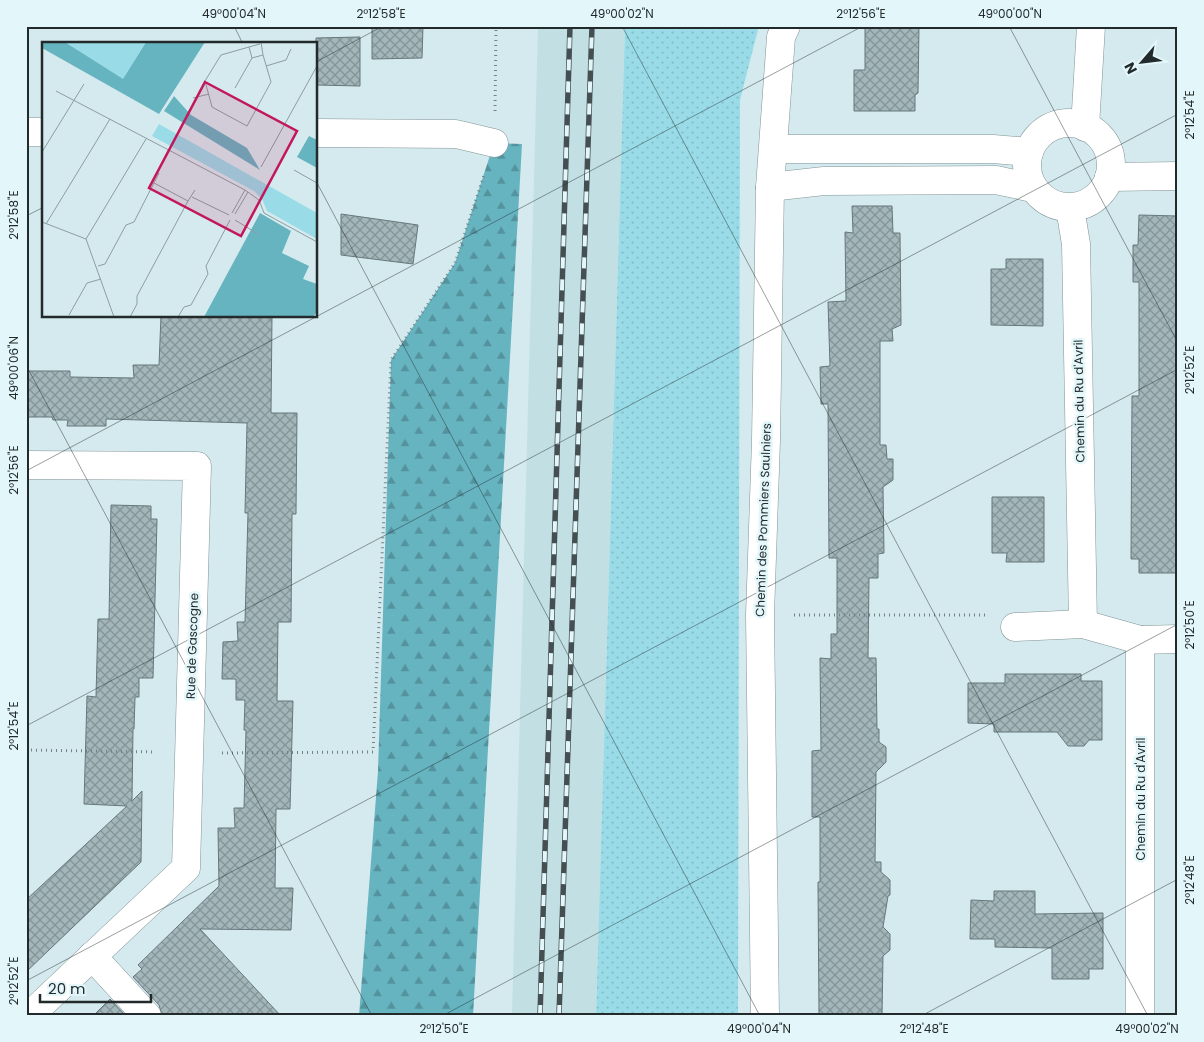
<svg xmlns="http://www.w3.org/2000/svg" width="1204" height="1042" font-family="Poppins,sans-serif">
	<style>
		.built { fill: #c2dfe4 }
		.grass { fill: url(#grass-dots) }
		.forest { fill: url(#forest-firs) }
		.building { fill: url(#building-cross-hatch); stroke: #65787b }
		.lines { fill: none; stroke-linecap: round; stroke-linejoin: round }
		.minor-casing { stroke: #819497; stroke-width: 29 }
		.path { stroke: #748285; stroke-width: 3; stroke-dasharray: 1 4; stroke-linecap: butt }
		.minor { stroke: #fff; stroke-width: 28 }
		.rail-casing { stroke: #454f51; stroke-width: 5.5 }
		.rail { stroke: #e3f7fb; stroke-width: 4; stroke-dasharray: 11; stroke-linecap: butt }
		.ticks { fill: none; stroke: #222a2b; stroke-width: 1; stroke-opacity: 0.45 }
		.labels { text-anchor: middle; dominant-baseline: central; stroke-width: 5; stroke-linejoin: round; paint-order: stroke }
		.street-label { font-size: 12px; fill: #222a2b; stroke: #e3f7fb }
		.inset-road { fill: none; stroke: #8d9da0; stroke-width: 1 }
		.view { fill: #c2185b; fill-opacity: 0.15; stroke: #c2185b; stroke-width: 2.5 }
		.inset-edge { fill: none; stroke: #222a2b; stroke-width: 2.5 }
		.neatline { fill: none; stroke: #222a2b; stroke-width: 2 }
		.ticks-label { font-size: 12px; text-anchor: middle; fill: #222a2b }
	</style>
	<defs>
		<pattern id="grass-dots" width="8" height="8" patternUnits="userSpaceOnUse" patternTransform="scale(1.25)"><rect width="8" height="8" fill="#99dce8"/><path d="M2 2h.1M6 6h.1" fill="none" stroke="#84bdc7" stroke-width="1.8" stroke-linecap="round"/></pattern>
		<pattern id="forest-firs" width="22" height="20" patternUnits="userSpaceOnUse" patternTransform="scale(1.25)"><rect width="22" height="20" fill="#67b4c1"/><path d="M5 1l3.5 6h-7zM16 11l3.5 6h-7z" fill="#54939d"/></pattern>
		<pattern id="building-cross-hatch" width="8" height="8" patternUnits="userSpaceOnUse" patternTransform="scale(1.25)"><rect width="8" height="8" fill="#a3b6ba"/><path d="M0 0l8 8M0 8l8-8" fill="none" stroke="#849497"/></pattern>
	</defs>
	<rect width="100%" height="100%" fill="#d5eaee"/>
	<path class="built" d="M538 26H625L596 1016H512Z"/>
	<path class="grass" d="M625 26H759L740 100 738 1016H596Z"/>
	<path class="forest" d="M494 143 522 144 473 1016H359L378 771 391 360 455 263Z"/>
	<g class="building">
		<path d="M372 26H423L422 58 372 59Z"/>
		<path d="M865 26H919L918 93 915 95V111H854V70H865Z"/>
		<path d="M360 37V86L316 85V38Z"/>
		<path d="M852 206H892L893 233H900L901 325 892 329 893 341H880V445H886L887 459H893V480L883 487 884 553 878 554V578H869L868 658H876L877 729H879V742L886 747V762L876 772 875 862H881V872L890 880V895L888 896 883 927 890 934V950L883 956 882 1016H819L818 882H820V817H812V751L821 750 820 658 831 659V634H837V558H829L828 404H821L820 367 830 366 828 302 846 301 845 232 853 233Z"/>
		<path d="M341 214 418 225 413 264 341 255Z"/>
		<path d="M1139 215 1178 216V573H1139V559H1131L1132 396H1139V282H1133V245H1138Z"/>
		<path d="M1006 259H1043V326L991 325V269H1006Z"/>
		<path d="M161 316H272L271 413H297L296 514H292L291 622H278L277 701H293L290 809H276L275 888H293L291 930 200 929 281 1016H162L159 1005 133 977 142 969 138 965 219 886 218 828H235L234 808H244L246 730H244L245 700H236V679H222L223 642 238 641 237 622H245L248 513H245L247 423 106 419V426H67L68 420H53L52 417H26V371H70V377L134 378 133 365H159Z"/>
		<path d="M992 497H1044V562H1006L1007 553H992Z"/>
		<path d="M111 505 151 506V519H157L153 678H139V697H135L134 729H133L132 801 142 791 141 862 26 972V900L127 806 84 804 87 696 96 697 98 619H109Z"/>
		<path d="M1005 674H1081V681H1102V740H1089L1084 746H1068L1057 732H994V724L968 723V683H1005Z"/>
		<path d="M994 891H1035V914L1103 913V969H1089V979H1052V948L995 947V939H970L971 900 994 901Z"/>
		<path d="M110 999 126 1016H93Z"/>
	</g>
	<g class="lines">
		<g class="minor-casing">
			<g id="minor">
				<circle cx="1069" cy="165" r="42"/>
				<path d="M1085 127 1091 26"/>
				<path d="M26 132H44"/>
				<path d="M316 133 456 134 494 143"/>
				<path d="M774 149H993L1029 152"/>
				<path d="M1109 177 1178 176"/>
				<path d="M770 187 824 181 996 180 1033 188"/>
				<path d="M1070 208 1076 244 1083 624"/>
				<path d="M26 465 197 466 186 868 29 1016"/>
				<path d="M1015 627 1083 624 1140 640V1016"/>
				<path d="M1140 640 1178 639"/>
				<path d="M92 956 147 1016"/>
				<path d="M765 1016 760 615 766 440 770 187 781 37 786 26"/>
			</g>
		</g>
		<g class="path">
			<path d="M495 111 496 26"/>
			<path d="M794 615H985"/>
			<path d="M26 750 156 752"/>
			<path d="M222 753 373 752 391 360 455 263 484 175"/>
		</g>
		<use href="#minor" class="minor"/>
		<g class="rail-casing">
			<g id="rail">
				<path d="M540 1016 570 26"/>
				<path d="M559 1016 592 26"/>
			</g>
		</g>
		<use href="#rail" class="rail"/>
	</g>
	<path class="ticks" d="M234 26 243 44M622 26 1148 1016M1009 26 1178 343M316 62 383 26M316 181 760 1016M26 216 44 207M26 365 372 1016M26 471 863 26M26 726 1178 114M26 981 1178 369M442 1016 1178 624M921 1016 1178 879"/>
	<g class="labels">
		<g class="street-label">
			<text transform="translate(1079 401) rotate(-91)">Chemin du Ru d'Avril</text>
			<text transform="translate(763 520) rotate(-88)">Chemin des Pommiers Saulniers</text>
			<text transform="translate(192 646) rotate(-88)">Rue de Gascogne</text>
			<text transform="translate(1140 799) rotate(-90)">Chemin du Ru d'Avril</text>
		</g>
	</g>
	<g transform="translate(42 42)">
		<rect width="275" height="275" fill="#d5eaee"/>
		<path d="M117 82 275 171V197L225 169 220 157 212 149 110 94Z" fill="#99dce8"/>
		<path d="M0 0H23L81 36 104 0H163L117 72 0 6ZM132 54 149 73 205 106 218 128 122 69ZM267 94 275 98V126L255 115ZM218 171 249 189 240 211 267 224 261 237 275 242V270L271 275H162Z" fill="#67b4c1"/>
		<path d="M23 0H104L81 37Z" fill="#99dce8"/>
		<path class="inset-road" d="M207 5 179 13 163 39 170 65 205 84 229 40 221 13M210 16 207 5 218 2M224 24 244 18 249 7M193 46 210 16 221 13 219 0M14 49 203 148 217 158 222 171 275 200M151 56 167 52M0 110 42 42M219 125 275 24M252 128 275 141M112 141 146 159 153 148M150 155 187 173M190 171 203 148M193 172 206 150M193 178 216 192M0 180 44 197M4 182 68 77M44 197 104 97M44 197 72 275M56 224 63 222 84 183 92 180 117 131M27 273 45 241 59 237M88 275 95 262V254L146 159M136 275 142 265 149 263 166 232 164 224 188 178"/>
		<path class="view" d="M163 40 255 89 199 194 107 146Z"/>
		<rect width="275" height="275" class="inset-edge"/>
	</g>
	<rect width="1204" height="1042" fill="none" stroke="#e3f7fb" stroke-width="55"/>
	<g transform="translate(1142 62) rotate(242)" stroke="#e3f7fb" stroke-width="4" paint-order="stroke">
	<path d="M0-4L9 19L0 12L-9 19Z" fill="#222a2b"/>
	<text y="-8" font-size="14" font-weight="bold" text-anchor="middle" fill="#222a2b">N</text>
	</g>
	<path d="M40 994v8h111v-8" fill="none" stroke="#222a2b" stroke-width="2.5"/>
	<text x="48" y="994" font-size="15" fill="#222a2b" stroke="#e3f7fb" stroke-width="4" paint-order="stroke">20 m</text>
	<rect x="28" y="28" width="1148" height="986" class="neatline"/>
	<g class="ticks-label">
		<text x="234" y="18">49°00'04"N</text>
		<text x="381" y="18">2°12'58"E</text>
		<text x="622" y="18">49°00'02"N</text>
		<text x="861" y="18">2°12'56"E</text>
		<text x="1010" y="18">49°00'00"N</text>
		<text transform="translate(1190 115) rotate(-90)" y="4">2°12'54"E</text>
		<text transform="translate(14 215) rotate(-90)" y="4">2°12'58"E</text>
		<text transform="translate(14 368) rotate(-90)" y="4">49°00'06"N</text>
		<text transform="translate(1190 370) rotate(-90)" y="4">2°12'52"E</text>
		<text transform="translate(14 470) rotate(-90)" y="4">2°12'56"E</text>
		<text transform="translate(1190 625) rotate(-90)" y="4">2°12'50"E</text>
		<text transform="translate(14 726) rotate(-90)" y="4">2°12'54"E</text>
		<text transform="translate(1190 880) rotate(-90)" y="4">2°12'48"E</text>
		<text transform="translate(14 981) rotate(-90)" y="4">2°12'52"E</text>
		<text x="444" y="1033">2°12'50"E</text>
		<text x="759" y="1033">49°00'04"N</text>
		<text x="924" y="1033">2°12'48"E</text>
		<text x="1147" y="1033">49°00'02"N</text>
	</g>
</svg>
